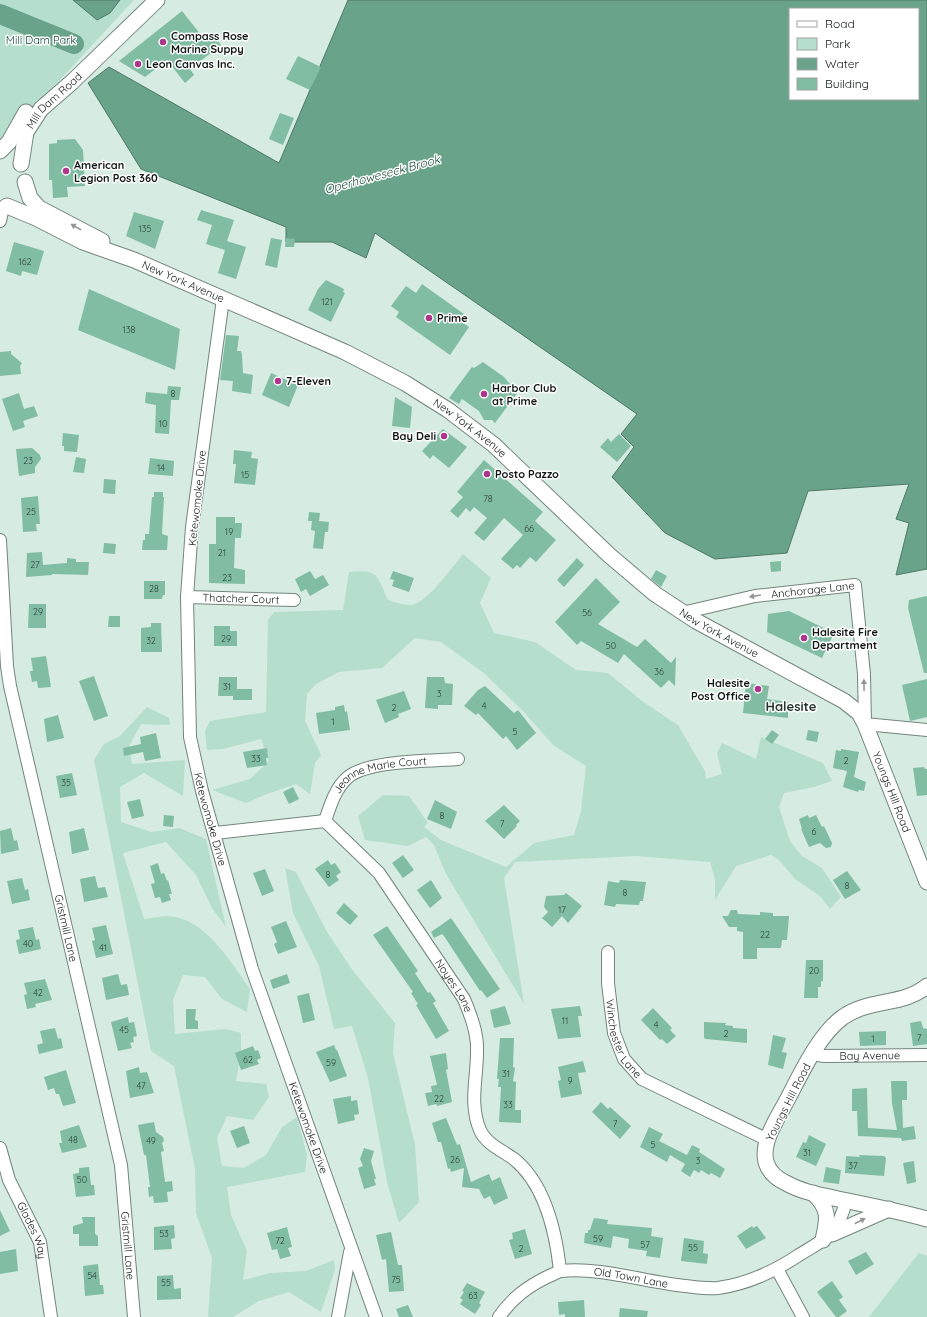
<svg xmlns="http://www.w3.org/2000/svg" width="927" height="1317" font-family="Quicksand,sans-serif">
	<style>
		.green { fill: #b5dfcc }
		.water { fill: #68a38a; stroke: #4e7967; fill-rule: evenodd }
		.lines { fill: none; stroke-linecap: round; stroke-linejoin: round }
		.river { stroke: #68a38a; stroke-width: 20 }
		.building { fill: #81bda3 }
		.minor-casing { stroke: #73857d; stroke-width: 14 }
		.tertiary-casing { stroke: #73857d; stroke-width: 17 }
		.minor { stroke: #fff; stroke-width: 12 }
		.tertiary { stroke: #fff; stroke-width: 15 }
		.oneway { fill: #939795 }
		.poi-dot { fill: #ad358b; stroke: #fff; stroke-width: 1.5 }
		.labels { text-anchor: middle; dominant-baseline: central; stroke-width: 3; stroke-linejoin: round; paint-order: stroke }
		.number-label { font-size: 9px; fill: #2c4038 }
		.poi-label { font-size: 11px; font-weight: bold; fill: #101714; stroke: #fff; text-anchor: start }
		.park-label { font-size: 11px; fill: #0c3f2e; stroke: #fff }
		.street-label { font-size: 11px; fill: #101714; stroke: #fff }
		.water-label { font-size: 12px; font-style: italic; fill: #174936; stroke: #fff }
		.quarter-label { font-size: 13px; font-weight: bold; fill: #26362f; stroke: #fff }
	</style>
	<rect width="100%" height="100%" fill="#d6ebe1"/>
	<g class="green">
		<path d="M0 0H134L4 140 0 141Z"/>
		<path d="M463 554 491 578 480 603 494 633 535 642 576 670 608 673 642 701 678 725 705 771 706 779 722 774 717 753 722 743 756 759 761 737 823 763 832 781 814 787 784 793 779 807 790 841 802 856 822 868 841 897 830 909 820 896 795 879 779 860 771 855 736 866 715 900V880L710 862 637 856 515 862 504 878 524 1004 446 874 434 845 426 837 408 846 365 840 358 816 383 795 409 796 428 823 424 827 441 840 506 867 534 843 574 835 581 811 586 766 553 745 524 712 485 674 441 642 415 638 382 668 339 672 316 684 307 694 305 721 321 755 315 763 310 794 296 784 267 794 246 803 212 790 250 779 269 761 261 739 223 749 207 750 205 731 210 721 266 712 268 620 274 612 343 610 349 572C378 569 377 575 388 600 395 602 403 605 410 605 426 605 453 566 463 554Z"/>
		<path d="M147 707 169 718 170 725 141 724 129 746 132 764 185 760 183 796 144 773 120 787 121 822 151 832 179 828 206 839 226 927 212 908 196 875 166 842 123 853 144 919C154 918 166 915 175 917 208 923 232 964 250 989L247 1012 222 999 205 977 183 975 173 1000 175 1034 226 1029 241 1033V1054L236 1081 266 1084 269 1097 253 1120 227 1116 217 1138 222 1166 244 1168 266 1155 282 1127 297 1117 307 1155 305 1172 227 1187 231 1215 247 1251 243 1280 270 1273 306 1271 334 1260 335 1270 321 1312 289 1292 259 1301 233 1317H208L212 1258 196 1213 195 1169 174 1066 151 1051 94 760 104 744 120 736Z"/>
		<path d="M285 868 296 872 327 932 351 968 395 1023 393 1053 415 1145 419 1202 399 1223 387 1182 368 1078 352 1026 334 1029 319 966 293 913Z"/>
		<path d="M919 1253 927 1256V1317H869Z"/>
	</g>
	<g class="water">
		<path d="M73 0H120L110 13 97 20Z"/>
		<path d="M348 0H927V569L896 575 909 523 896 519 909 484 808 491 787 553 715 559 665 533 612 477 634 447 621 434 637 414 375 233 366 258 332 242H286V227L141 169 88 83 109 67 279 163ZM790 9H918V99H790Z"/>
	</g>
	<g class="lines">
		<path class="river" d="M0 14 74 44"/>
	</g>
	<g class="building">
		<path d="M182 11 205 40 213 34 221 45 190 69 194 75 185 83 167 60 145 77 119 61Z"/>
		<path d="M298 56 321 67 310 90 286 79Z"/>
		<path d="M280 113 294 118 283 145 269 139Z"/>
		<path d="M75 139 83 150 85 186 67 187 68 197 53 198 52 180H49V144L57 143V140Z"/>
		<path d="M201 210 234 220 227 241 246 247 236 279 218 273 225 250 206 244 212 225 197 220Z"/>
		<path d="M134 212 164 221 155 249 126 236Z"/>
		<path d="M271 238 282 240 277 268 265 265Z"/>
		<path d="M286 238 295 239 294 247H285Z"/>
		<path d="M14 242 44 251 37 275 22 271 21 276 6 271Z"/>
		<path d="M326 280 344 289 343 292 345 293 331 322 308 310 318 289Z"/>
		<path d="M422 284 464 314 459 320 469 327 450 355 396 317 399 312 391 306 406 286 416 293Z"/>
		<path d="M89 289 180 329 175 370 78 330Z"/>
		<path d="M226 335 239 336 237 351H241L242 355 243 373 253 375 251 394 232 391 233 381 220 380Z"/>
		<path d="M11 351V354L22 363 20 366 21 374 0 376V352Z"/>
		<path d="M483 362 504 377 509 383 518 388V392L495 423 492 420H484L479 411 462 399 459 404 449 398 472 367 474 368Z"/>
		<path d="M271 373 298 385 289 407 262 395Z"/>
		<path d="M168 386 181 387 179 400H171L169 434 155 433 156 405 145 403 146 392 167 394Z"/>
		<path d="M19 393 24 409 34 406 38 416 23 421 25 427 13 431 2 399Z"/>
		<path d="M395 397 412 407 410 428 392 426Z"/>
		<path d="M443 429 467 447 449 468 433 455 430 459 422 451Z"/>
		<path d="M63 433 79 435 77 452 64 451V446H62Z"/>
		<path d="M619 434 631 446 617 462 600 447 608 438 611 442Z"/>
		<path d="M32 448 40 455 41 459 35 467V473L19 476 16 449Z"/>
		<path d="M234 450 252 452 251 458 258 459 255 485 234 483 236 464H233Z"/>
		<path d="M76 457 86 459 84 473 73 472Z"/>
		<path d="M150 458 174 461 173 476 148 474Z"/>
		<path d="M484 460 543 512 535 521 556 540 536 562 530 557 520 568 517 565 513 569 501 559 523 535 504 518 484 541 474 533 487 518 474 507 470 512 466 508 458 518 450 511 463 497 457 492Z"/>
		<path d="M104 479 116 480 115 494 103 493Z"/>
		<path d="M154 492H163V497H164L162 534 168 536 167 550H142L143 540H145V534H149L152 497H154Z"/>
		<path d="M38 496 40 524H36L37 531 23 532 21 498Z"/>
		<path d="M309 512 320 513 319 521 329 522 328 532H325L323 549 313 548 315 531 311 530 312 521H308Z"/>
		<path d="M216 517H235V523H242L241 538H235L234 568 245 570V584L209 583V544H216Z"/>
		<path d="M104 543 116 544 115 554 103 553Z"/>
		<path d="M42 552 43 565 67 563V558L76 559V562H89L88 575 52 574V575L26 577 27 553Z"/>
		<path d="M577 558 584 565 564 587 557 580Z"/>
		<path d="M781 561V571L771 572 770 562Z"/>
		<path d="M656 570 667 576 661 587 651 579Z"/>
		<path d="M310 571 315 579 323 575 329 585 310 596 306 589 301 592 295 579Z"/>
		<path d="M393 571 414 578 409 592 392 586 394 580 390 579Z"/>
		<path d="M596 578 620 602 598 624 637 647 645 639 671 663 676 657 675 686 669 680 661 688 624 654 618 663 581 641 577 645 555 622Z"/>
		<path d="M144 581H165V595H163L162 599H144Z"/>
		<path d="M927 596V673H924L908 608 909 600Z"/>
		<path d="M29 604H46V628H28Z"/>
		<path d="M789 611 834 633 822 658 767 632 768 614Z"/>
		<path d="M109 616H120V627H108Z"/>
		<path d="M151 623H161L162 652H141V628L151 627Z"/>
		<path d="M214 626H230V631H237V646H214Z"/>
		<path d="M46 656 51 687 38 688 37 681 32 682 30 671H33L31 658Z"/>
		<path d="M94 676 108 716 94 721 79 681Z"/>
		<path d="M219 677H237V689H252V700H233V696H218Z"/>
		<path d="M427 677H444L445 683 453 684 452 705H438V709L425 708Z"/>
		<path d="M927 679V717L910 721 902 685Z"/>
		<path d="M746 683 769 686 767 699 788 702V718L743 713Z"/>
		<path d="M485 686 514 713 518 710 536 733 517 750 506 736 503 739 478 713 476 715 464 706 478 690Z"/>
		<path d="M404 691 411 709 398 714 399 717 385 723 376 700Z"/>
		<path d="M344 705 345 712 347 711 350 730 319 734 316 713 335 710V707Z"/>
		<path d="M58 715 64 738 47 742 44 719Z"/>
		<path d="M772 730 779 735 772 744 765 739Z"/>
		<path d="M808 730 819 732 817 742 806 740Z"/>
		<path d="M156 733 161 758 145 761 143 752 124 756 123 748 141 744 140 737Z"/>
		<path d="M267 748 268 758H266L267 765 247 768 243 752Z"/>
		<path d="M841 749 859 752 854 777 866 782 864 791 859 790 858 792 843 787 847 771 833 768 836 750 841 751Z"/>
		<path d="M924 767 925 769H927V795L917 796 913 768Z"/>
		<path d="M72 773 77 795 60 798 56 776Z"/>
		<path d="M293 787 299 799 289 804 283 792Z"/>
		<path d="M140 799 144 816 132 819 127 802Z"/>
		<path d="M435 800 457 812 451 829 427 819Z"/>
		<path d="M504 805 520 821 516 825 517 826 504 839 485 821Z"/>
		<path d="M164 815 174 816 173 827 163 826Z"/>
		<path d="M808 815 809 818 816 815 822 827 824 826 832 843 831 847 826 848 820 843 809 847 801 829H802L799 819Z"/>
		<path d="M11 828 14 841 17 840 19 850 1 854 0 831Z"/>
		<path d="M84 828 89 850 72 854 69 832Z"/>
		<path d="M403 855 414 870 403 878 392 863Z"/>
		<path d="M328 860 331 865 335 863 341 872 336 876 339 880 329 887 315 869Z"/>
		<path d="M158 863 161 874 164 873 167 881 168 880 172 894H169L171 900 162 903 160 897 155 898 151 884 155 883 150 866Z"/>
		<path d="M265 869 274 891 262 896 253 873Z"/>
		<path d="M847 871 861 890 845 899 833 880Z"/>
		<path d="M95 876 98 888 105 887 108 897 84 902 80 879Z"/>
		<path d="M22 878 25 890 28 889 30 900 12 904 7 881Z"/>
		<path d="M431 880 442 898 430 908 417 890Z"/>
		<path d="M620 880 646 882 643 901H640L639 905 616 904 615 907 604 905 608 881 619 883Z"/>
		<path d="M566 893 582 906 568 923 562 916 552 927 542 918 548 912 544 907 546 896 564 895Z"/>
		<path d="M344 903 358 916 350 925 336 913Z"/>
		<path d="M731 910H737L738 914 760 915V912L773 913V916H789L787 940H782L781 948H757V959H743V932L737 931V927H729L722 916H728Z"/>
		<path d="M451 918 500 989 487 998 481 990 480 991 444 936 442 934 434 938 431 932Z"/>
		<path d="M286 921 297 947 278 954 274 944 277 942 271 927Z"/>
		<path d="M106 925 113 954 96 958 92 941 95 940 92 928Z"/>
		<path d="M387 926 418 971 415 973 428 993 430 992 436 1001 433 1003 449 1031 436 1039 416 1005 418 1004 411 993 413 992 373 935Z"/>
		<path d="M33 927 36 940 39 939 41 949 19 954 16 940 20 939 18 930Z"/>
		<path d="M806 960H823V981H821V987H818V998H804Z"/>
		<path d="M118 974 121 985 127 984 129 995 106 1000 102 978Z"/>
		<path d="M287 974 290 983 273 989 270 980Z"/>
		<path d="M45 979 52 1000 35 1004 36 1007 27 1009 24 995 27 994 24 983Z"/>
		<path d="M309 993 315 1020 303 1023 297 996Z"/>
		<path d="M505 1006 511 1024 494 1028 490 1010Z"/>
		<path d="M580 1006 582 1016H578L581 1037 558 1039 551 1009Z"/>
		<path d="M653 1008 672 1028 670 1030 676 1036 667 1044 662 1039 660 1040 641 1020Z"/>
		<path d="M186 1009H196L195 1020 198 1021V1029H186Z"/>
		<path d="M128 1017 129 1023 134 1022 137 1036 133 1037 134 1042 130 1043 132 1048 118 1051 111 1022Z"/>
		<path d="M921 1021 923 1028 927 1029V1044L913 1046 910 1023Z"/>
		<path d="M704 1022 726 1023 725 1025 733 1026V1028L747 1029V1043L706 1039 704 1038Z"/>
		<path d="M55 1028 58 1039 61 1038 63 1048 39 1054 37 1045 43 1043 40 1031Z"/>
		<path d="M886 1031V1045L860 1046 859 1032Z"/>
		<path d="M773 1035 786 1038 782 1052 787 1053 783 1069 768 1065Z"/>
		<path d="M500 1038H514L513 1067 515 1068 513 1081 516 1082 515 1110H521V1123L499 1122 501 1087H498L499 1079H497Z"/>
		<path d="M334 1045 336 1050H337L347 1076 330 1082 316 1052Z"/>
		<path d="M253 1046 255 1051 258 1050 261 1058 257 1060 259 1064 241 1070 235 1053Z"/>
		<path d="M446 1053 448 1069 446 1070 452 1102 437 1106 436 1104 428 1106 425 1093 432 1092 431 1086 437 1085 430 1056Z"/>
		<path d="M583 1061 586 1072 578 1073 582 1094 561 1098 558 1081 561 1080 558 1067Z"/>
		<path d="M139 1067 140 1073 147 1072 154 1093 130 1098 126 1071Z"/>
		<path d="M66 1070 76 1103 63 1106 59 1094H56L54 1088 48 1090 44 1077Z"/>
		<path d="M891 1081H907V1100H902L903 1128 914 1126 916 1139 902 1141 901 1138 858 1136 857 1111H852V1089L867 1088 868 1128 897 1130 892 1103Z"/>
		<path d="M351 1096V1101L357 1100 359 1114 354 1115 355 1120 338 1124 333 1099Z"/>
		<path d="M601 1102 608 1109 610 1107 631 1126 620 1139 592 1112Z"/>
		<path d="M446 1118 457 1145 460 1144 471 1182 489 1174 492 1181 500 1177 508 1198 494 1205 490 1196 484 1199 479 1189 462 1187 464 1168 451 1172 450 1168 448 1169 441 1142H438L432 1123Z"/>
		<path d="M154 1122 156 1132 163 1137 164 1141 162 1143 164 1151 161 1152 165 1182 172 1181 173 1191 167 1192 168 1202 154 1203 153 1196 149 1197 148 1187H150L146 1155H144L138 1125Z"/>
		<path d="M79 1125 87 1147 62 1153 59 1143H62L60 1131Z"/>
		<path d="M244 1126 250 1143 237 1148 230 1131Z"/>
		<path d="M649 1127 663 1134 659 1141 687 1155 692 1145 700 1149 699 1152 725 1169 720 1178 711 1173 709 1175 701 1170 699 1173 694 1170 690 1177 681 1171 685 1164 670 1155 667 1162 640 1147Z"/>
		<path d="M809 1135 826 1144 816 1166 796 1157 803 1142 806 1143Z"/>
		<path d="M364 1148 374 1151 371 1161 376 1179H374L376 1185 364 1189 358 1168 363 1166 360 1159Z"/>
		<path d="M859 1155 884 1156 886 1158 884 1176 845 1173 846 1156 860 1157Z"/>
		<path d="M914 1161 916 1182 907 1184 903 1163Z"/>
		<path d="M89 1167 91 1185H94L95 1195 76 1197 73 1174 79 1173V1168Z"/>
		<path d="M826 1167 841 1170 839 1184 823 1182Z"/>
		<path d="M0 1210 10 1231 0 1236Z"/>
		<path d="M82 1217H95V1234L98 1236V1246H79V1234H73V1226L83 1223Z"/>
		<path d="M594 1218 608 1220 607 1224 652 1228 651 1236 663 1238 660 1258 646 1256 647 1251 628 1248 629 1239 613 1236 611 1248 584 1243 585 1233H588V1230H590Z"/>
		<path d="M174 1225 175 1238 171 1239 172 1249 154 1250V1227Z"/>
		<path d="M752 1226 753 1228 757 1226 766 1238 746 1249 737 1236Z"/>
		<path d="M287 1227 292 1247 288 1248 291 1256 280 1259 277 1249 272 1250 267 1233Z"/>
		<path d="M525 1229 532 1254 515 1259 509 1240 513 1239 512 1233Z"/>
		<path d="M391 1232 398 1265H402L404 1291 389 1292 386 1259 382 1260 376 1235Z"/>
		<path d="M684 1238 704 1241 703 1253 708 1254 707 1264 681 1261Z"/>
		<path d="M16 1249 18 1271 0 1274V1252Z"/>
		<path d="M866 1252 874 1264 856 1275 848 1261Z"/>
		<path d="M98 1264 100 1285H103L104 1294 85 1296 83 1266Z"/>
		<path d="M173 1275 174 1289 181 1288V1299L157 1300V1276Z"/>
		<path d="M832 1281 843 1297 839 1300 847 1311 839 1317H836L817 1292Z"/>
		<path d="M467 1283 485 1292 479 1303 481 1305 475 1314 460 1304 463 1300 460 1298 464 1292 462 1291Z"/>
		<path d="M584 1300 585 1317H565V1314L559 1315 558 1302Z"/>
		<path d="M408 1305 413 1317H399L396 1309Z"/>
		<path d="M620 1308 648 1311 647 1317H619Z"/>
	</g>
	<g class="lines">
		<g class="minor-casing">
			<g id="minor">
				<path d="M0 221 3 207"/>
				<path id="s1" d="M223 299 192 527 187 597 190 737 202 791 252 969 376 1317"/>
				<path id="s2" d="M0 540 7 666 10 686 121 1165 134 1317"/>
				<path id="s3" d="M187 597 294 600"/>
				<path id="s4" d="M682 613 755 596 855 585 864 674 865 724 927 730"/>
				<path id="s5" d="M325 821C330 806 335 789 347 778 367 760 431 761 458 759"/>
				<path id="s6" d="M215 833 325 821 379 873 464 999C471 1016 478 1034 477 1052 477 1079 469 1104 480 1130 485 1143 503 1151 514 1159 546 1185 556 1233 560 1271"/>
				<path id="s7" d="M608 952V983L614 1033 624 1059 642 1079 768 1140"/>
				<path id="s8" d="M813 1054 824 1056 927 1055"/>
				<path id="s9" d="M0 1148 9 1180 40 1242 51 1317"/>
				<path d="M777 1269 803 1317"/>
				<path d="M338 1317 350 1252"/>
				<path id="s10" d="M499 1317C512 1298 527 1287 547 1277 552 1275 557 1272 561 1271 602 1267 644 1282 685 1286 695 1287 707 1289 718 1288 747 1284 775 1271 799 1255 828 1237 837 1236 846 1201"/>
			</g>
		</g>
		<g class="tertiary-casing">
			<g id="tertiary">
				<path d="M0 151 9 142 26 112"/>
				<path id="s11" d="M21 164 26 132 41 109 72 82 157 0"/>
				<path d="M25 182 30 198 39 208 102 241"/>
				<path id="s12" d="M7 206 36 218 83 242 134 260 345 352 405 383 448 410 494 445 609 555 655 594 696 621 844 701 859 713 865 724 927 882"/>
				<path d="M927 986C903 1006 871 998 843 1017 818 1035 800 1076 786 1102 777 1119 761 1142 766 1162 769 1172 777 1179 786 1183 802 1192 820 1195 838 1199 868 1205 898 1211 927 1219"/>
				<path d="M813 1193C830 1209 828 1218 823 1240"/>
				<path d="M832 1234 889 1209"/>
			</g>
		</g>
		<use href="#minor" class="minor"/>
		<use href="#tertiary" class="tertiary"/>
	</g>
	<defs><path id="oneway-solid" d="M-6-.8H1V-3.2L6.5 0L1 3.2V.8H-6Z"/></defs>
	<g class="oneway">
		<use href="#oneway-solid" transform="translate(76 227) rotate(-151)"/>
		<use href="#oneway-solid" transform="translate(755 596) rotate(171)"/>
		<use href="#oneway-solid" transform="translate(864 685) rotate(-91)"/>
		<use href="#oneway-solid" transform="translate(860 1221) rotate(-27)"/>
	</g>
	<g class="poi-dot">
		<circle cx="163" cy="42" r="4"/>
		<circle cx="138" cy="64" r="4"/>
		<circle cx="66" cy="171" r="4"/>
		<circle cx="429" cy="318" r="4"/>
		<circle cx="278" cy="381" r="4"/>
		<circle cx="484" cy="394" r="4"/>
		<circle cx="444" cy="436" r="4"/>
		<circle cx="487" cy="474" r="4"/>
		<circle cx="804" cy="638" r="4"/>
		<circle cx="758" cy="689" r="4"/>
	</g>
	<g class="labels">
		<g class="number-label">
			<text x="145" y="228">135</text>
			<text x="25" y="261">162</text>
			<text x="327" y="301">121</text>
			<text x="129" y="329">138</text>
			<text x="173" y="393">8</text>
			<text x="163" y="423">10</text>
			<text x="28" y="460">23</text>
			<text x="161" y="467">14</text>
			<text x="245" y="474">15</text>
			<text x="488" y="498">78</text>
			<text x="31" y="511">25</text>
			<text x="529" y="528">66</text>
			<text x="229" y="531">19</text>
			<text x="222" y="552">21</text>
			<text x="35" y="564">27</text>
			<text x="227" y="577">23</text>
			<text x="154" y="588">28</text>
			<text x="38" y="611">29</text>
			<text x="587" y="612">56</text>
			<text x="226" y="638">29</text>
			<text x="151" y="640">32</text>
			<text x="611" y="645">50</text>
			<text x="659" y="671">36</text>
			<text x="227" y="686">31</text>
			<text x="439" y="693">3</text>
			<text x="484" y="705">4</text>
			<text x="394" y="707">2</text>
			<text x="333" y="721">1</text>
			<text x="515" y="731">5</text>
			<text x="256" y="758">33</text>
			<text x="846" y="760">2</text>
			<text x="66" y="782">35</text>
			<text x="442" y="815">8</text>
			<text x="502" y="823">7</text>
			<text x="814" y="831">6</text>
			<text x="328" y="874">8</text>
			<text x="847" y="885">8</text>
			<text x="625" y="892">8</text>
			<text x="562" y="909">17</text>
			<text x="765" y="934">22</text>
			<text x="28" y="943">40</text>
			<text x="103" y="947">41</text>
			<text x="814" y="970">20</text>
			<text x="38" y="992">42</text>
			<text x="565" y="1020">11</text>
			<text x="656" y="1024">4</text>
			<text x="124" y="1029">45</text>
			<text x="726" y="1033">2</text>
			<text x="919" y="1037">7</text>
			<text x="873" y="1038">1</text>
			<text x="248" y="1059">62</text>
			<text x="331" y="1062">59</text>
			<text x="506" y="1073">31</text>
			<text x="570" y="1080">9</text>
			<text x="141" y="1085">47</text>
			<text x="439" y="1098">22</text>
			<text x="508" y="1104">33</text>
			<text x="615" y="1123">7</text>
			<text x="73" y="1139">48</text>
			<text x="151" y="1140">49</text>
			<text x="653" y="1144">5</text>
			<text x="807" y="1152">31</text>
			<text x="455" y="1159">26</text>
			<text x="698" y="1160">3</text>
			<text x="853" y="1165">37</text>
			<text x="82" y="1179">50</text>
			<text x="164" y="1233">53</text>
			<text x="598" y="1238">59</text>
			<text x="280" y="1240">72</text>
			<text x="645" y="1244">57</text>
			<text x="693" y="1247">55</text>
			<text x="521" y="1248">2</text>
			<text x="92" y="1275">54</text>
			<text x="396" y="1279">75</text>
			<text x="166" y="1282">55</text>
			<text x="473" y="1295">63</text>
		</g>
		<g class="poi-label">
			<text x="171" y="36">Compass Rose<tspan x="171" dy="13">Marine Suppy</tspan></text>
			<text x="146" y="64">Leon Canvas Inc.</text>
			<text x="74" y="165">American<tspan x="74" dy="13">Legion Post 360</tspan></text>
			<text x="437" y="318">Prime</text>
			<text x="286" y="381">7-Eleven</text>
			<text x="492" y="388">Harbor Club<tspan x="492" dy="13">at Prime</tspan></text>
			<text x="436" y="436" text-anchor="end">Bay Deli</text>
			<text x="495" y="474">Posto Pazzo</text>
			<text x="812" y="632">Halesite Fire<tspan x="812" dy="13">Department</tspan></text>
			<text x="750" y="683" text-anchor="end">Halesite<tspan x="750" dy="13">Post Office</tspan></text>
		</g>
		<g class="park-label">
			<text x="41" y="40">Mill Dam Park</text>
		</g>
		<g class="street-label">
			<text stroke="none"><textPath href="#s11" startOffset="75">Mill Dam Road</textPath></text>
			<text stroke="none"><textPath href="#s12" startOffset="192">New York Avenue</textPath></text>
			<text stroke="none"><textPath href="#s12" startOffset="515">New York Avenue</textPath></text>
			<text transform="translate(197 498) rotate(-84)">Ketewomoke Drive</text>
			<text stroke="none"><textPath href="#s4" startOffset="133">Anchorage Lane</textPath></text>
			<text stroke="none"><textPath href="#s3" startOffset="54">Thatcher Court</textPath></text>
			<text stroke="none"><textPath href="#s12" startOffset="839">New York Avenue</textPath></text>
			<text stroke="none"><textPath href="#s5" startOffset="81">Jeanne Marie Court</textPath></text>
			<text stroke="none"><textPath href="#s12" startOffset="1086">Youngs Hill Road</textPath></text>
			<text stroke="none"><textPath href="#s1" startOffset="525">Ketewomoke Drive</textPath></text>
			<text stroke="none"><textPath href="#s2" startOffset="395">Gristmill Lane</textPath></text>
			<text stroke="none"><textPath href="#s6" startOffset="321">Noyes Lane</textPath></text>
			<text stroke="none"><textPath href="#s7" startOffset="90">Winchester Lane</textPath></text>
			<text stroke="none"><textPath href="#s8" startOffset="57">Bay Avenue</textPath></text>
			<text transform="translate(788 1102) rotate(-63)">Youngs Hill Road</text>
			<text stroke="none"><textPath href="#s1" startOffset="849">Ketewomoke Drive</textPath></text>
			<text stroke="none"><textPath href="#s9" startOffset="89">Glades Way</textPath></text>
			<text stroke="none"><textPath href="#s2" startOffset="719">Gristmill Lane</textPath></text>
			<text stroke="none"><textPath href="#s10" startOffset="149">Old Town Lane</textPath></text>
		</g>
		<g class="water-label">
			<text transform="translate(382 174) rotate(-15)">Operhoweseck Brook</text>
		</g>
		<g class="quarter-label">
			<text x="791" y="706">Halesite</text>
		</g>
	</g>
	<rect x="789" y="8" width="130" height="92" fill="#ffffff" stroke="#9fa2a1"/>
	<rect x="797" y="21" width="20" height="6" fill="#ffffff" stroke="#9fa2a1"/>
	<text x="825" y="28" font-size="12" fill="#101714">Road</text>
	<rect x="797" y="38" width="20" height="12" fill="#b5dfcc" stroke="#9fa2a1"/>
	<text x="825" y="48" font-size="12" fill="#101714">Park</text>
	<rect x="797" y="58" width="20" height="12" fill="#68a38a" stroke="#9fa2a1"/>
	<text x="825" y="68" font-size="12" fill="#101714">Water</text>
	<rect x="797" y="78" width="20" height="12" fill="#81bda3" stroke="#9fa2a1"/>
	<text x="825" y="88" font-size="12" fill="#101714">Building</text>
</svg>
